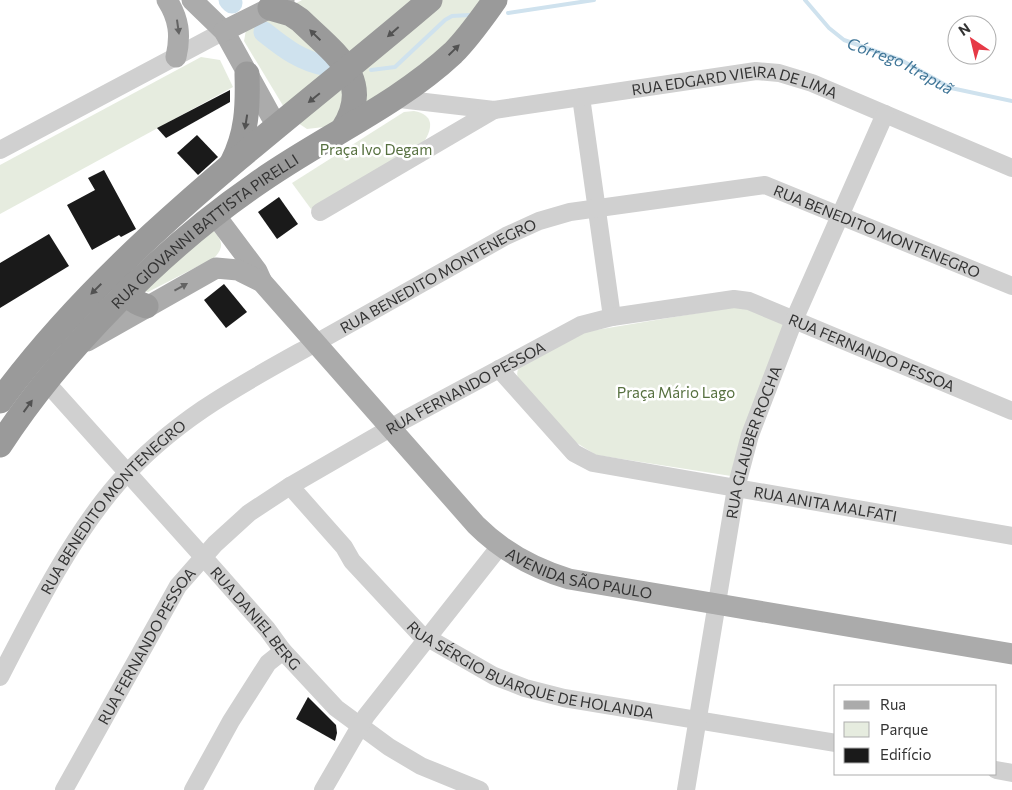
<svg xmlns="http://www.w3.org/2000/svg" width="1012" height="790" font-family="Commissioner,sans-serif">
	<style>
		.green { fill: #e6ecdf }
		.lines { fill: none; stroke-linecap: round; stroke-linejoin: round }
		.stream { stroke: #cfe2ee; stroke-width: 4 }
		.river { stroke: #cfe2ee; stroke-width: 21 }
		.building { fill: #1a1a1a }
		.minor { stroke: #d0d0d0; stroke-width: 18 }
		.major { stroke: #ababab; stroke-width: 21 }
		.highway { stroke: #9a9a9a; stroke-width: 25 }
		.oneway { fill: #636363 }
		.oneway2 { fill: #525252 }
		.labels { text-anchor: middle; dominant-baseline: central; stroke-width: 5; stroke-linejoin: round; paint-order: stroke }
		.street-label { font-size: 15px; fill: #333; stroke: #fff }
		.park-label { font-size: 15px; fill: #56703f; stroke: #fff }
		.water-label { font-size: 16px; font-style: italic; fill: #3f7597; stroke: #fff }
	</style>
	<rect width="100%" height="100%" fill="#fff"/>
	<g class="green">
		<path d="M302 0H488L461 34 341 125 307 129 292 119 285 109 244 41 246 30Z"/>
		<path d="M201 57 220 60 233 87 0 214V165Z"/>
		<path d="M414 111C434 115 433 127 424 142L311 209 292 183 404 112Z"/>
		<path d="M212 229C221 239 226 246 214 258L148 292 144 291Z"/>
		<path d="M734 307 747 309 786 324 731 476 596 455 572 440 520 383C516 374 516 371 522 364L584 332Z"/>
	</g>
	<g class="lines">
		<g class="stream">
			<path id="s1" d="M805 0 829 28 844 40 901 60 951 88 1012 101"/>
			<path d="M508 13 594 0"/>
			<path d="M371 70 395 67 445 20 452 16 470 15"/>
		</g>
		<g class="river">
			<path d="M229 0 232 3"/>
			<path d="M264 32C284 48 302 62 328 66"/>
		</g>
	</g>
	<g class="building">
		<path d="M230 90V102L166 138 157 128Z"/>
		<path d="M197 135 218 157 198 175 177 153Z"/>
		<path d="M104 170 136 229 121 237 119 235 92 250 67 205 95 190 88 178Z"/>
		<path d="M279 197 298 224 277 239 258 212Z"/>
		<path d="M49 234 69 266 0 308V263Z"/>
		<path d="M224 284 247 312 226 328 204 300Z"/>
		<path d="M308 697 336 725 337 733 335 741 296 719Z"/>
	</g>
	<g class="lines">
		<g class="minor">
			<path d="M581 97 612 317"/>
			<path id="s2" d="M391 98 494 110 756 71 779 73 812 83 1012 168"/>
			<path d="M0 150 224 31"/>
			<path d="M320 212 494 110"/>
			<path id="s3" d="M499 369 574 453 593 463 1012 536"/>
			<path id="s4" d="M46 382 214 569 267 629 283 651 336 708 389 747 421 766 480 790"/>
			<path id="s5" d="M290 486 344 547 352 561 419 633 494 676 525 688 564 698 836 743"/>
			<path id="s6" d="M0 677C33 613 71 537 118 483 176 418 240 385 314 344 378 308 442 272 506 236L539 221 570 212 765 185 1012 286"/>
			<path d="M996 770 1012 773"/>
			<path id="s7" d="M64 790 178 586 215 544 249 513 290 486 406 419 581 325 612 317 734 299 749 301 1012 411"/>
			<path d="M193 790 231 721 268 663 283 651"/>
			<path d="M323 790 366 716 500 546"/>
			<path id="s8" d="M686 790 736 488 750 435 794 320 885 114"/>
		</g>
		<g class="major">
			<path d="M167 0C179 19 181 35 176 57"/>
			<path d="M192 0 224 31 271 116 280 126"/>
			<path d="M224 31 284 1"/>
			<path d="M215 215 257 271 262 282"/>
			<path id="s9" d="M87 341 216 268 238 270 262 282 476 525C503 552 533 568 569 579L1012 654"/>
		</g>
		<g class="highway">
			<path d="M270 8 291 14 300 20C334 53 375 79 343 129"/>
			<path d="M232 163C247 134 248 107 247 74"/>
			<path d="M123 280C122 294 134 302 146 306"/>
			<path d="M0 401C114 245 284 125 430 0"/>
			<path id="s10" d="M0 445C61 351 162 249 255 185 319 139 395 107 453 53 469 37 482 18 495 0"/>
		</g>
	</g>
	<defs><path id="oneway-solid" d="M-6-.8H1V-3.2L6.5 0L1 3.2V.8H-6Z" transform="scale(1.25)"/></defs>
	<g class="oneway">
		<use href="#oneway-solid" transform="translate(178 27) rotate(82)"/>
		<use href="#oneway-solid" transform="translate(181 287) rotate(-29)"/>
	</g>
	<g class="oneway2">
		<use href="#oneway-solid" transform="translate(393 32) rotate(139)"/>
		<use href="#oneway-solid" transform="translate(315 35) rotate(-136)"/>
		<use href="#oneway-solid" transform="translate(454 50) rotate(-44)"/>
		<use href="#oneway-solid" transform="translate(314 98) rotate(141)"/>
		<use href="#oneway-solid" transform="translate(246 122) rotate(99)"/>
		<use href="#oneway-solid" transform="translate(96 289) rotate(135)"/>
		<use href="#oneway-solid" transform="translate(28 406) rotate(-54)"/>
	</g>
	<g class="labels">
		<g class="street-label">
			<text stroke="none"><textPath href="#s2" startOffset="348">RUA EDGARD VIEIRA DE LIMA</textPath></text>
			<text stroke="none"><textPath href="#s6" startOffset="1076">RUA BENEDITO MONTENEGRO</textPath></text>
			<text stroke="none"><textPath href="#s10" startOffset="298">RUA GIOVANNI BATTISTA PIRELLI</textPath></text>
			<text stroke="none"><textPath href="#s6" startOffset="611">RUA BENEDITO MONTENEGRO</textPath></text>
			<text stroke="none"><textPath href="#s7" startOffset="1021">RUA FERNANDO PESSOA</textPath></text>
			<text stroke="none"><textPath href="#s7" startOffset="586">RUA FERNANDO PESSOA</textPath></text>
			<text stroke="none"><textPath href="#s8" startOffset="355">RUA GLAUBER ROCHA</textPath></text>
			<text stroke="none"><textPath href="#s3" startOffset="370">RUA ANITA MALFATI</textPath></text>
			<text stroke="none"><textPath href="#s6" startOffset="206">RUA BENEDITO MONTENEGRO</textPath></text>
			<text stroke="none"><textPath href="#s9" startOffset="638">AVENIDA SÃO PAULO</textPath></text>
			<text stroke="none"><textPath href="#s4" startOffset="316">RUA DANIEL BERG</textPath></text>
			<text stroke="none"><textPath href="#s7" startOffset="166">RUA FERNANDO PESSOA</textPath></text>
			<text stroke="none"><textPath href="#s5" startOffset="315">RUA SÉRGIO BUARQUE DE HOLANDA</textPath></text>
		</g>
		<g class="park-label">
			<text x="376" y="149">Praça Ivo Degam</text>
			<text x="676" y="392">Praça Mário Lago</text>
		</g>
		<g class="water-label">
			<text stroke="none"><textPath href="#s1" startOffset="118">Córrego Itrapuã</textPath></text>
		</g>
	</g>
	<rect x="834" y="685" width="162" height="90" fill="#ffffff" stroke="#adadad"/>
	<rect x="844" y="701" width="25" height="8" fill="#ababab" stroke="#adadad"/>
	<text x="880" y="710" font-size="15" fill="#333333">Rua</text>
	<rect x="844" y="722" width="25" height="15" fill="#e6ecdf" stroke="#adadad"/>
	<text x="880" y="735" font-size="15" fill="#333333">Parque</text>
	<rect x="844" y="748" width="25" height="15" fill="#1a1a1a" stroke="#adadad"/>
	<text x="880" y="760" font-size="15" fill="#333333">Edifício</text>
	<g transform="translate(972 40) rotate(325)"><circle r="24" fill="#ffffff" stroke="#adadad"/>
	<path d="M0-4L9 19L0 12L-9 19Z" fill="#e63946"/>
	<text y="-8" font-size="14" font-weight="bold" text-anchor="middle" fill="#333333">N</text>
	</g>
</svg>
